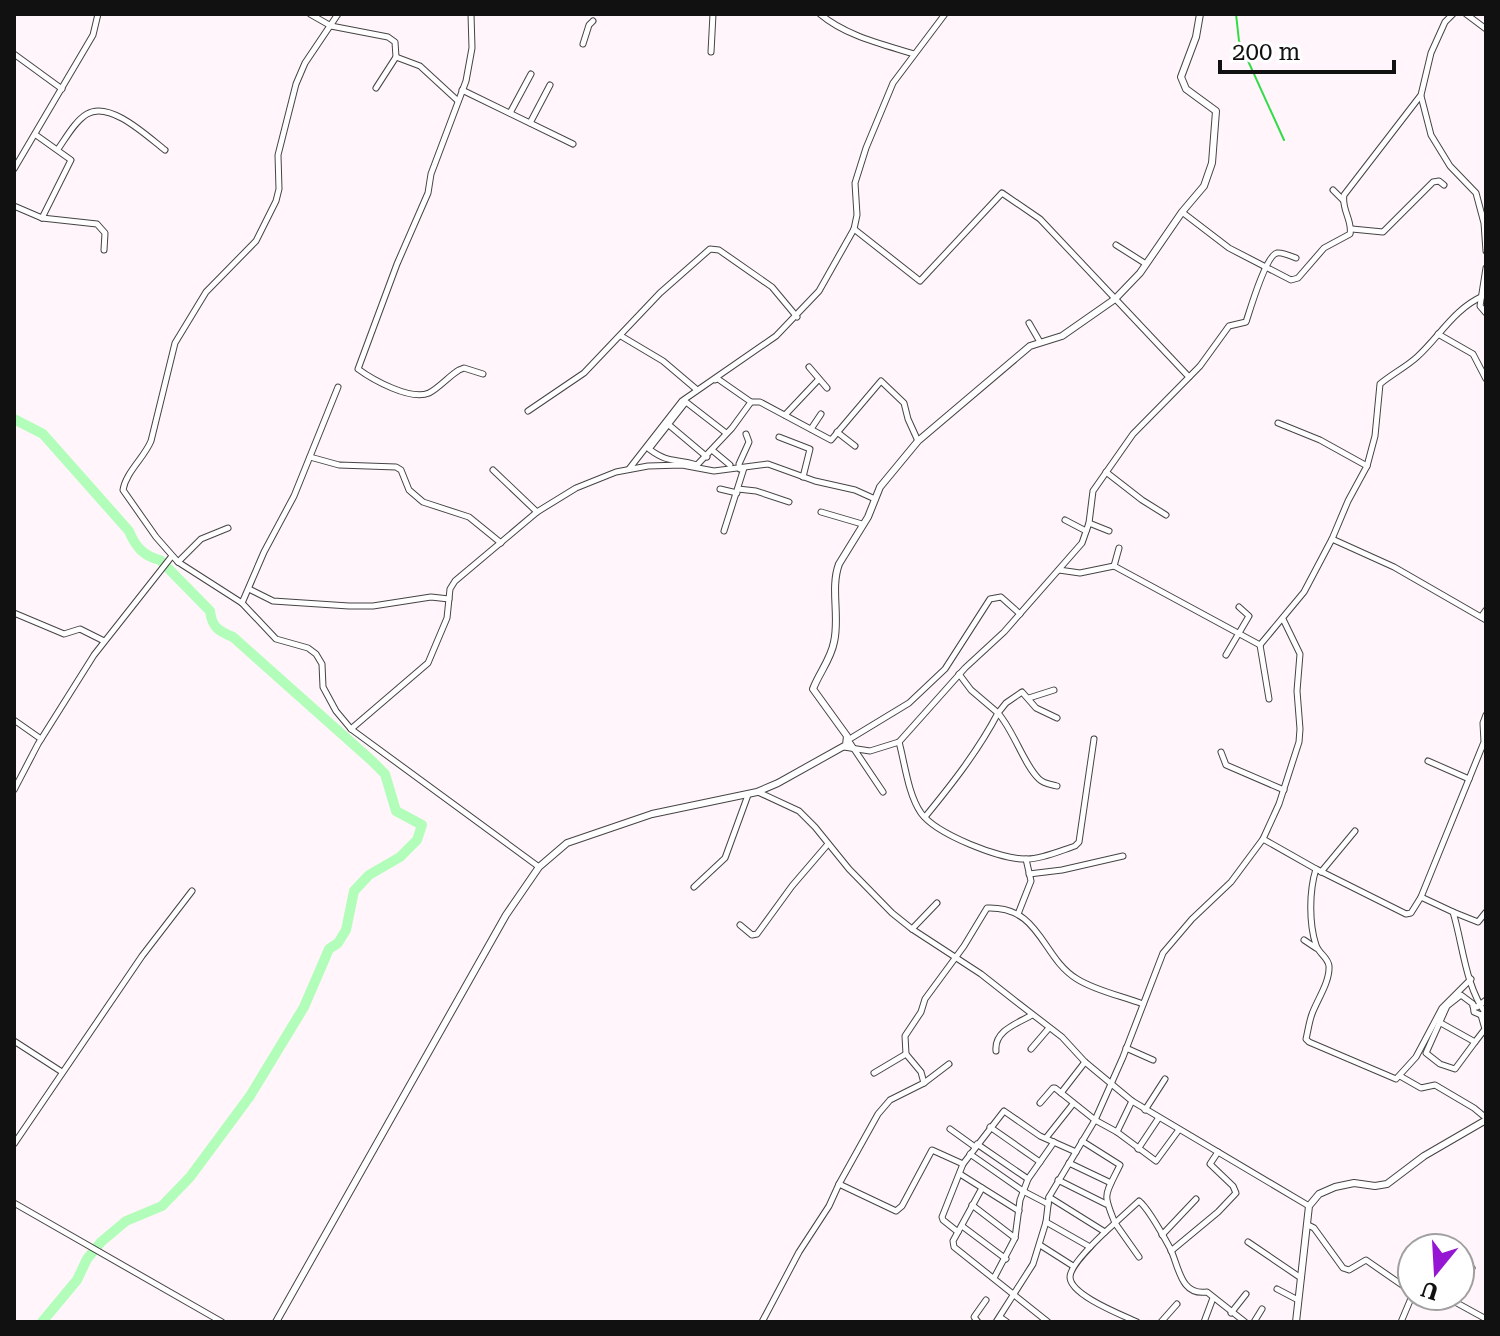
<svg xmlns="http://www.w3.org/2000/svg" width="1500" height="1336" font-family="'Roboto Serif',serif">
	<style>
		.lines { fill: none; stroke-linecap: round; stroke-linejoin: round }
		.stream { stroke: #31dd46; stroke-width: 2 }
		.river { stroke: #b3fdba; stroke-width: 10 }
		.minor-casing { stroke: #444; stroke-width: 7 }
		.tertiary-casing { stroke: #444; stroke-width: 8 }
		.minor { stroke: #fff; stroke-width: 5 }
		.tertiary { stroke: #fff; stroke-width: 6 }
	</style>
	<rect width="100%" height="100%" fill="#fff5fa"/>
	<g class="lines">
		<path class="stream" d="M1236 14 1239 41 1284 140"/>
		<path class="river" d="M14 419 43 434 129 531C135 546 143 556 160 560L210 611C212 627 218 631 233 637L371 760 385 774 396 811 422 825 417 840 400 857 369 875 354 891 346 930 338 943 329 949 304 1007 250 1096 190 1177 162 1206 126 1221 101 1242 87 1259 77 1280 42 1322"/>
		<g class="minor-casing">
			<g id="minor">
				<path d="M310 14 331 26 388 37 395 42 396 57 376 88"/>
				<path d="M338 14 305 63 296 84 278 155 279 189 276 201 256 241 206 292 175 343 151 441C144 458 126 472 123 490L156 537 178 562 242 603 276 639 308 648 316 654 322 664 323 687 336 711 351 729 539 867"/>
				<path d="M471 14 472 48 466 81 431 174 428 193 397 264 358 369C373 380 411 401 429 393 439 388 449 376 459 370L464 368 483 374"/>
				<path d="M820 14C846 36 882 44 914 54"/>
				<path d="M1466 14 1486 29"/>
				<path d="M583 44 589 25 593 21"/>
				<path d="M711 52 713 14"/>
				<path d="M14 54 62 89"/>
				<path d="M396 57 420 66 458 101"/>
				<path d="M462 90 573 144"/>
				<path d="M1421 96 1431 135 1450 166 1476 193 1484 223 1486 251"/>
				<path d="M510 113 531 74"/>
				<path d="M530 123 550 85"/>
				<path d="M36 135 71 160 42 218"/>
				<path d="M58 149C66 138 75 121 87 114 110 100 148 137 165 150"/>
				<path d="M14 169 93 35 98 14"/>
				<path d="M1333 190 1343 200"/>
				<path d="M14 206 42 218 97 224 105 233 104 250"/>
				<path d="M1182 212 1229 248 1291 280 1298 278 1324 248 1350 234C1353 221 1341 209 1344 195L1421 95 1431 53 1445 22 1453 14"/>
				<path d="M854 229 920 281 1002 193 1040 219 1189 377"/>
				<path d="M1352 229 1383 232 1433 182 1439 181 1444 185"/>
				<path d="M1116 245 1146 264"/>
				<path d="M1486 268 1480 306 1486 313"/>
				<path d="M1029 323 1040 342"/>
				<path d="M1438 334 1473 354 1486 379"/>
				<path d="M621 336 663 361 696 389"/>
				<path d="M809 367 827 388"/>
				<path d="M715 380 718 379 751 402H760L831 440 881 381 904 403 908 419 918 441"/>
				<path d="M686 402 726 433"/>
				<path d="M685 403 649 449C669 464 675 458 697 465L732 428 751 402"/>
				<path d="M528 411 584 373 660 293 710 249 719 250 772 287 797 317"/>
				<path d="M785 415 819 379"/>
				<path d="M1278 423 1320 440 1367 466 1348 501 1332 539"/>
				<path d="M669 425 707 457"/>
				<path d="M811 429 821 414"/>
				<path d="M837 432 855 446"/>
				<path d="M779 437 810 449 803 477"/>
				<path d="M712 450 730 465"/>
				<path d="M310 457 339 465 396 467 401 470 409 490 423 502 469 517 501 543"/>
				<path d="M1367 466 1375 436 1380 384C1392 374 1406 367 1417 357 1440 336 1454 309 1483 296"/>
				<path d="M629 469 682 401 776 336 819 291 854 229 857 215 855 183 866 148 893 83 945 14"/>
				<path d="M740 469 739 464 749 442 746 434"/>
				<path d="M493 470 537 512"/>
				<path d="M1106 472 1142 500 1166 515"/>
				<path d="M720 489 737 493"/>
				<path d="M738 489 756 491 789 502"/>
				<path d="M821 512 862 524"/>
				<path d="M1065 520 1086 531"/>
				<path d="M1089 523 1109 531"/>
				<path d="M724 531 744 468"/>
				<path d="M1119 548 1114 566 1260 645 1304 592 1332 539 1394 567 1486 620"/>
				<path d="M178 562 201 539 228 528"/>
				<path d="M1059 570 1080 573 1114 566"/>
				<path d="M249 589 273 601 349 606H373L431 597 449 599"/>
				<path d="M242 603 264 552 294 496 338 387"/>
				<path d="M14 613 64 634 80 629 104 641"/>
				<path d="M1481 617 1486 610"/>
				<path d="M1260 645 1269 699"/>
				<path d="M1226 655 1249 616 1239 607"/>
				<path d="M1029 698 1054 690"/>
				<path d="M1057 718 1036 708 1022 692 1006 703 998 713C1014 731 1024 765 1039 779 1044 784 1050 784 1057 786"/>
				<path d="M14 720 41 739"/>
				<path d="M351 729 428 663 447 618 450 589 455 581 537 512 576 488 616 472 648 466 682 465 714 471 768 464 815 481 855 490 875 499"/>
				<path d="M899 742C905 764 908 794 921 813 936 834 1001 860 1027 859 1042 859 1060 851 1075 846L1079 842 1094 739"/>
				<path d="M844 747 870 751 899 742 965 668 1004 632 1082 543 1089 523 1093 491 1133 434 1200 366 1229 326 1246 322C1250 310 1266 255 1277 253 1281 252 1291 256 1296 258"/>
				<path d="M1221 752 1226 765 1284 790"/>
				<path d="M1428 761 1469 779"/>
				<path d="M14 790 38 744 94 655 172 556"/>
				<path d="M758 792 799 811 815 827 849 869 892 913 912 929 981 974 1014 1000 1062 1037 1085 1062 1132 1101 1309 1206"/>
				<path d="M883 792 848 740 909 703 945 669 990 599 1001 597 1020 614"/>
				<path d="M925 817C952 784 978 751 998 713L971 690 959 674"/>
				<path d="M1263 839 1279 804 1299 742 1300 729 1297 691 1300 654 1283 619"/>
				<path d="M1316 869C1309 891 1309 924 1316 945 1319 954 1328 957 1329 966 1330 982 1317 1000 1312 1014 1309 1022 1308 1031 1306 1039L1309 1042 1396 1079 1416 1057 1442 1008 1471 979"/>
				<path d="M1321 872 1355 831"/>
				<path d="M1029 874 1062 870 1123 856"/>
				<path d="M694 887 725 858 748 795"/>
				<path d="M1421 897 1453 912C1463 945 1465 985 1486 1014"/>
				<path d="M1453 912 1478 922 1486 912"/>
				<path d="M1018 914 1031 881 1026 859"/>
				<path d="M740 925 752 935 757 934 792 886 828 844"/>
				<path d="M912 929 937 903"/>
				<path d="M1304 940 1316 948"/>
				<path d="M1473 1006 1477 1007 1486 1000"/>
				<path d="M1439 1022 1475 1042 1485 1029 1481 1015 1483 1014"/>
				<path d="M14 1041 62 1072"/>
				<path d="M1475 1042 1455 1069 1440 1064 1426 1053 1447 1006 1461 995 1473 1004 1474 1012 1481 1015"/>
				<path d="M1126 1048 1153 1060"/>
				<path d="M1031 1049 1049 1028"/>
				<path d="M996 1051C994 1031 1016 1024 1032 1015"/>
				<path d="M874 1073 906 1054"/>
				<path d="M1400 1076 1421 1088 1435 1085 1474 1108 1486 1118"/>
				<path d="M924 1083 949 1064"/>
				<path d="M1061 1093 1085 1062"/>
				<path d="M1040 1103 1053 1088H1055L1095 1120 1117 1132 1156 1161 1178 1131"/>
				<path d="M1145 1110 1165 1079"/>
				<path d="M990 1127 1040 1162"/>
				<path d="M950 1129 975 1147"/>
				<path d="M1117 1132 1132 1101"/>
				<path d="M1046 1138 1073 1104"/>
				<path d="M1082 1141 1120 1165C1105 1196 1102 1192 1115 1223 1105 1232 1070 1264 1070 1277 1070 1295 1122 1315 1137 1322"/>
				<path d="M14 1144 142 956 192 891"/>
				<path d="M977 1144 1028 1179"/>
				<path d="M1138 1149 1158 1119"/>
				<path d="M970 1154 1023 1191 1048 1204"/>
				<path d="M1069 1163 1111 1183"/>
				<path d="M960 1174 1019 1211"/>
				<path d="M1058 1180 1106 1204"/>
				<path d="M839 1184 878 1114 890 1100 924 1083 921 1072 906 1054 905 1036 921 1012 925 999 964 946 987 908C1041 906 1041 957 1077 979 1096 991 1122 996 1143 1004"/>
				<path d="M982 1188 953 1241 954 1247 1048 1322"/>
				<path d="M1049 1197 1105 1232"/>
				<path d="M14 1203 222 1322"/>
				<path d="M972 1205 1015 1238"/>
				<path d="M1046 1222 1090 1247"/>
				<path d="M1308 1225 1314 1228 1343 1268 1349 1270 1366 1260 1412 1292"/>
				<path d="M962 1226 1006 1259"/>
				<path d="M958 1232 943 1220 942 1217 963 1164 1004 1111 1040 1136 1076 1152"/>
				<path d="M1162 1235 1196 1199"/>
				<path d="M1248 1242 1301 1278"/>
				<path d="M1040 1245 1073 1266"/>
				<path d="M1171 1251 1218 1212 1236 1193 1233 1186 1210 1164 1218 1152"/>
				<path d="M1139 1257 1115 1223 1139 1201C1148 1208 1164 1237 1170 1248 1179 1266 1180 1296 1207 1292L1245 1322"/>
				<path d="M994 1278 1015 1238 1020 1200 1028 1179 1054 1142"/>
				<path d="M1277 1289 1298 1300"/>
				<path d="M1460 1290 1472 1268"/>
				<path d="M1441 1296H1454"/>
				<path d="M1446 1297 1486 1319"/>
				<path d="M1231 1313 1246 1294"/>
				<path d="M1000 1317 1007 1322"/>
				<path d="M762 1322 799 1252 829 1206 839 1184 896 1211 902 1206 932 1150 963 1164"/>
				<path d="M978 1322 974 1317 986 1300"/>
				<path d="M996 1322 1033 1264 1046 1222 1049 1197 1095 1120 1123 1057 1163 953 1192 919 1231 882 1263 839 1316 869 1406 914 1411 913 1421 897 1484 742 1483 723 1486 715"/>
				<path d="M1161 1322 1177 1304"/>
				<path d="M1204 1322 1213 1298"/>
				<path d="M1254 1322 1262 1309"/>
				<path d="M1401 1322 1412 1296"/>
			</g>
		</g>
		<g class="tertiary-casing">
			<g id="tertiary">
				<path d="M276 1322 506 915 539 867 567 843 652 814 757 792 778 783 846 745 847 736 813 689C819 673 831 659 834 642 840 617 830 588 839 564L868 517 880 487 918 441 1030 346 1062 336 1115 299 1140 273 1182 212 1204 186 1212 163 1216 111 1186 89 1181 77 1196 37 1200 14"/>
				<path d="M1296 1322 1309 1206 1319 1194 1335 1187 1354 1183 1375 1186 1387 1184 1424 1156 1486 1120"/>
			</g>
		</g>
		<use href="#minor" class="minor"/>
		<use href="#tertiary" class="tertiary"/>
	</g>
	<rect width="1500" height="1336" fill="none" stroke="#111111" stroke-width="32"/>
	<g transform="translate(1436 1272) rotate(198)"><circle r="38" fill="#ffffff" stroke="#a0a0a0" stroke-width="2"/>
	<path d="M0-6L14 30L0 20L-14 30Z" fill="#9617d3"/>
	<text y="-12" font-size="22" font-weight="bold" text-anchor="middle" fill="#111111">U</text>
	</g>
	<path d="M1220 60v12h174v-12" fill="none" stroke="#111111" stroke-width="4"/>
	<text x="1232" y="60" font-size="24" fill="#111111" stroke="#ffffff" stroke-width="6" paint-order="stroke">200 m</text>
</svg>
